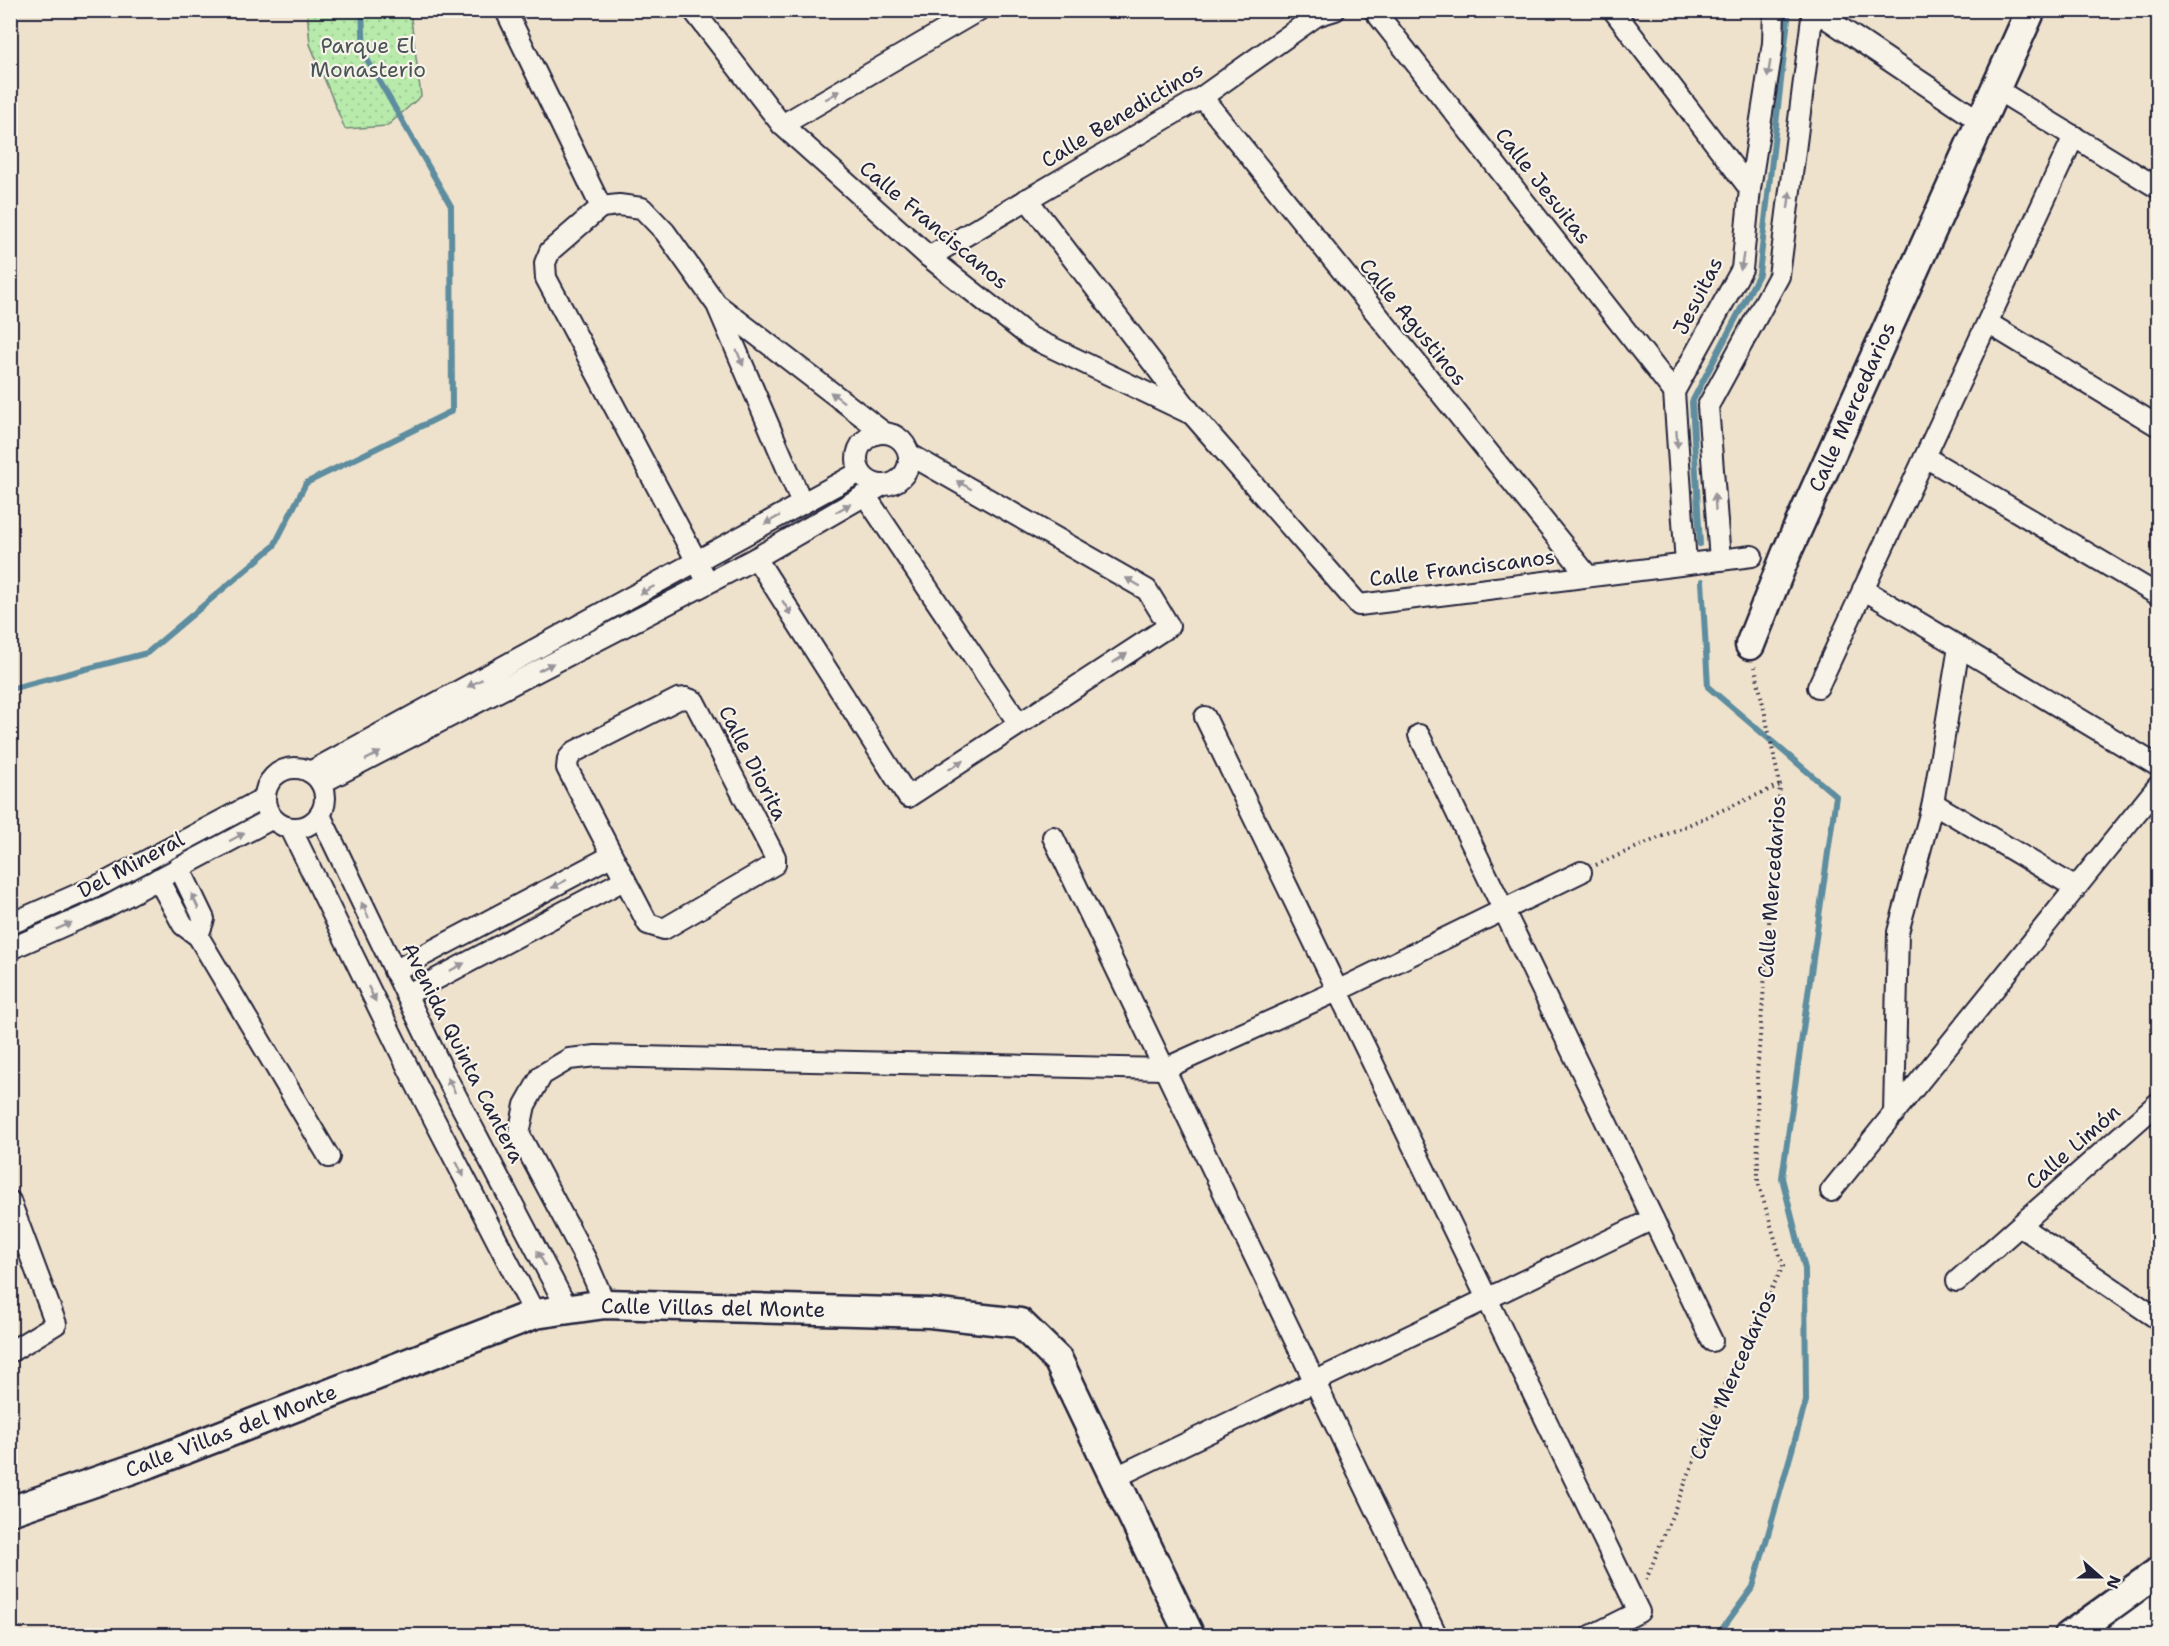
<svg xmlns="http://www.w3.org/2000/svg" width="2169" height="1646" font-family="'Shantell Sans',sans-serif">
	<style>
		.park { fill: url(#park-dots); stroke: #6d8673; stroke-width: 1.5 }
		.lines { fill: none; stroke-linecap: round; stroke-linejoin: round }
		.stream { stroke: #5d8d9f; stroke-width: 6 }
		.street-casing { stroke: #22223b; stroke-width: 24 }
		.secondary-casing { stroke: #22223b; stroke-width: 33 }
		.path { stroke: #22223b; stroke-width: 4; stroke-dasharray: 1.5 4.5; stroke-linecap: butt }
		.street { stroke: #f7f3e8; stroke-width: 20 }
		.secondary { stroke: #f7f3e8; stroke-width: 28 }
		.oneway { fill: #97959a }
		.labels { text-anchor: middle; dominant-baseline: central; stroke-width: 4.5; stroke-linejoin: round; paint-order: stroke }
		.park-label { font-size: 21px; fill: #485457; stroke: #f7f3e8 }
		.street-label { font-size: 21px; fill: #22223b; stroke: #f7f3e8 }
	</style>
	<defs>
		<pattern id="park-dots" width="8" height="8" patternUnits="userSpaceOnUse" patternTransform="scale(1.5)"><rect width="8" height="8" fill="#b8ebab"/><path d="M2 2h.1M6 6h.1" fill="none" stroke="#9ec994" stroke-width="1.8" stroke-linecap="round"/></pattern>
	</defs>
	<rect width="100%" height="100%" fill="#efe2cd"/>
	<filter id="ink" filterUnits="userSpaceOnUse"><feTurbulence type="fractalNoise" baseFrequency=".0167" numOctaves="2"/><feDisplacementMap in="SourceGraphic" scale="12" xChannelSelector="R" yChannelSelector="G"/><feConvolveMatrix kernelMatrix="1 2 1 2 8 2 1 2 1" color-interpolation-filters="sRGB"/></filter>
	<g filter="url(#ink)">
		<path class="park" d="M307 11H410L421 96 387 126 345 129 310 44Z"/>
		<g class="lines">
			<g class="stream">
				<path d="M1700 544 1692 402 1759 274 1789 10"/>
				<path d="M1702 581 1708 687 1836 796 1782 1178 1805 1269 1806 1401 1753 1587 1717 1636"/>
				<path d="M10 689 147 653 274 546 306 483 452 411 451 206 364 54 362 10"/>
			</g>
			<g class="street-casing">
				<g id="street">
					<path d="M693 10 782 125 929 257 1030 337 1187 412"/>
					<path d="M1374 10 1674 392"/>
					<path d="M1613 10 1750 189"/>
					<path d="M1814 10 1981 122"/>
					<path d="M507 13 601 207 619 205 642 208 665 232 717 305 802 503"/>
					<path d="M1996 89 2158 188"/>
					<path d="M1202 97 1588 576"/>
					<path d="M782 125 979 10"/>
					<path d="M1027 199 1192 414 1359 605 1752 556"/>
					<path d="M601 207 550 251 545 263 546 278 704 575"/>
					<path d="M929 257 1202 97 1316 16 1335 10"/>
					<path d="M719 306 883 432"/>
					<path d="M1988 323 2158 426"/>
					<circle cx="883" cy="459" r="26"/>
					<path d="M1925 457 2158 595"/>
					<path d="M865 495 1019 724"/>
					<path d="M756 558 908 797 1169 626 1147 590 909 454"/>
					<path d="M1720 560 1708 406 1779 276 1813 10"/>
					<path d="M1686 564 1674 392 1742 269 1750 189 1773 43 1774 10"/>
					<path d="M1863 589 2158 766"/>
					<path d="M1818 687 2074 136"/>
					<path d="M686 698 694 701 775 857V864L664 929 648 924 567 768 568 759 574 752 678 699Z"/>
					<path d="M1205 717 1639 1612 1591 1636"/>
					<path d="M1419 735 1712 1341"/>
					<circle cx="295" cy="798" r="30"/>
					<path d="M310 772 860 472"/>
					<path d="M321 783 756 558 881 486"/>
					<path d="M1933 803 2076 888"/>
					<path d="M320 815 443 1071 568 1310"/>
					<path d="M291 829 416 1084 535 1314"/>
					<path d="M1053 837 1437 1636"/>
					<path d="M179 867 204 919 198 936"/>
					<path d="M158 879 183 925 198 936 329 1157"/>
					<path d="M10 924 106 882 264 798"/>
					<path d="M10 949 106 907 271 819"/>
					<path d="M394 971 611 856"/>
					<path d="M406 995 624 880"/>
					<path d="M1894 1114 1898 932 1933 803 1959 647"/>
					<path d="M1831 1191 2158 786"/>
					<path d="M10 1201 56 1324 10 1352"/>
					<path d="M2020 1226 2158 1319"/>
					<path d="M1957 1281 2158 1103"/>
					<path d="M605 1304 586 1260 519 1134 525 1105 542 1075 569 1059 596 1056 1164 1069 1337 991 1581 872"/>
					<path d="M1114 1478 1653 1219"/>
				</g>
			</g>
			<g class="secondary-casing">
				<g id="secondary">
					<path d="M1750 645 1787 552 2031 10"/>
					<path d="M10 1511 150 1463 535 1314 605 1304 930 1313 1020 1323 1058 1360 1190 1636"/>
					<path d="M2069 1636 2158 1572"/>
					<path d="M2121 1636 2158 1609"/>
				</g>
			</g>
			<g class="path">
				<path d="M1596 865 1780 785"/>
				<path d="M1646 1580 1726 1382 1783 1266 1758 1182 1757 1074 1780 785 1755 667"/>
			</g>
			<use href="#street" class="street"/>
			<use href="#secondary" class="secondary"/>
		</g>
		<defs><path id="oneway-solid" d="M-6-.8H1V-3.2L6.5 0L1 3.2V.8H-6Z" transform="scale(1.5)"/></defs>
		<g class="oneway">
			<use href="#oneway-solid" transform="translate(1769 69) rotate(99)"/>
			<use href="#oneway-solid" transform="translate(833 95) rotate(-30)"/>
			<use href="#oneway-solid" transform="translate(1789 200) rotate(-83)"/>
			<use href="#oneway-solid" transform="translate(1742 262) rotate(100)"/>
			<use href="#oneway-solid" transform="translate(740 358) rotate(67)"/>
			<use href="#oneway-solid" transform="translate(837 397) rotate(-143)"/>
			<use href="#oneway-solid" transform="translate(1677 439) rotate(86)"/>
			<use href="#oneway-solid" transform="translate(964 485) rotate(-150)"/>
			<use href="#oneway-solid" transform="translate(1715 502) rotate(-94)"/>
			<use href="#oneway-solid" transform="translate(843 508) rotate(-30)"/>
			<use href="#oneway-solid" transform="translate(772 520) rotate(151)"/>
			<use href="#oneway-solid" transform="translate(1133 582) rotate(-150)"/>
			<use href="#oneway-solid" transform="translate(647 590) rotate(152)"/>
			<use href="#oneway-solid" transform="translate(787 608) rotate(58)"/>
			<use href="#oneway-solid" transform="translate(1120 658) rotate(-33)"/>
			<use href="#oneway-solid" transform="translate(546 667) rotate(-27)"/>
			<use href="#oneway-solid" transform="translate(475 683) rotate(152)"/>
			<use href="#oneway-solid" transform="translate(373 756) rotate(-27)"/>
			<use href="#oneway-solid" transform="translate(956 765) rotate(-33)"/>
			<use href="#oneway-solid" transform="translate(237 837) rotate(-28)"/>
			<use href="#oneway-solid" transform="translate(559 884) rotate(152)"/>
			<use href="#oneway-solid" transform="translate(195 901) rotate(-115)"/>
			<use href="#oneway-solid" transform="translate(365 910) rotate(-115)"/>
			<use href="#oneway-solid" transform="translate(64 926) rotate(-24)"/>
			<use href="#oneway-solid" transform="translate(457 967) rotate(-28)"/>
			<use href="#oneway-solid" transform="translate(372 994) rotate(64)"/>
			<use href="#oneway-solid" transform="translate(451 1085) rotate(-118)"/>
			<use href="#oneway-solid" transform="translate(460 1169) rotate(63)"/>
			<use href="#oneway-solid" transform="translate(541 1258) rotate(-118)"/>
		</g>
	</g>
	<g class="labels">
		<g class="park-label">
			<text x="368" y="46">Parque El<tspan x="368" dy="24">Monasterio</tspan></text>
		</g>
		<g class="street-label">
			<text transform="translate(1122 115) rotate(-31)">Calle Benedictinos</text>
			<text transform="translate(1543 186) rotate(52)">Calle Jesuitas</text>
			<text transform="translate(934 225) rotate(40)">Calle Franciscanos</text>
			<text transform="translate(1698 296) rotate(-63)">Jesuitas</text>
			<text transform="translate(1413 322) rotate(51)">Calle Agustinos</text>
			<text transform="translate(1852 407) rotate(-66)">Calle Mercedarios</text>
			<text transform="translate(1462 568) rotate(-7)">Calle Franciscanos</text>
			<text transform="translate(753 763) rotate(63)">Calle Diorita</text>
			<text transform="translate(131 865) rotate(-28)">Del Mineral</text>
			<text transform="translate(1772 887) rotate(-86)">Calle Mercedarios</text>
			<text transform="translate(463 1053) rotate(63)">Avenida Quinta Cantera</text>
			<text transform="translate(2073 1147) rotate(-41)">Calle Limón</text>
			<text transform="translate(713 1308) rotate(1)">Calle Villas del Monte</text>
			<text transform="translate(1733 1375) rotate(-66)">Calle Mercedarios</text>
			<text transform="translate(231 1431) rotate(-21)">Calle Villas del Monte</text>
		</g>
	</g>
	<rect width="2169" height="1646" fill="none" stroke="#f7f3e8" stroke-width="36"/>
	<rect x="18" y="18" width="2133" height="1610" fill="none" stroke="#22223b" stroke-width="2" filter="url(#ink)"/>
	<g transform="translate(2100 1577) rotate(111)" stroke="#f7f3e8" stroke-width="4.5" paint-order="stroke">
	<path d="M0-4.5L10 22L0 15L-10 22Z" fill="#22223b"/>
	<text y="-9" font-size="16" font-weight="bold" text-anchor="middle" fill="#22223b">N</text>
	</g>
</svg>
